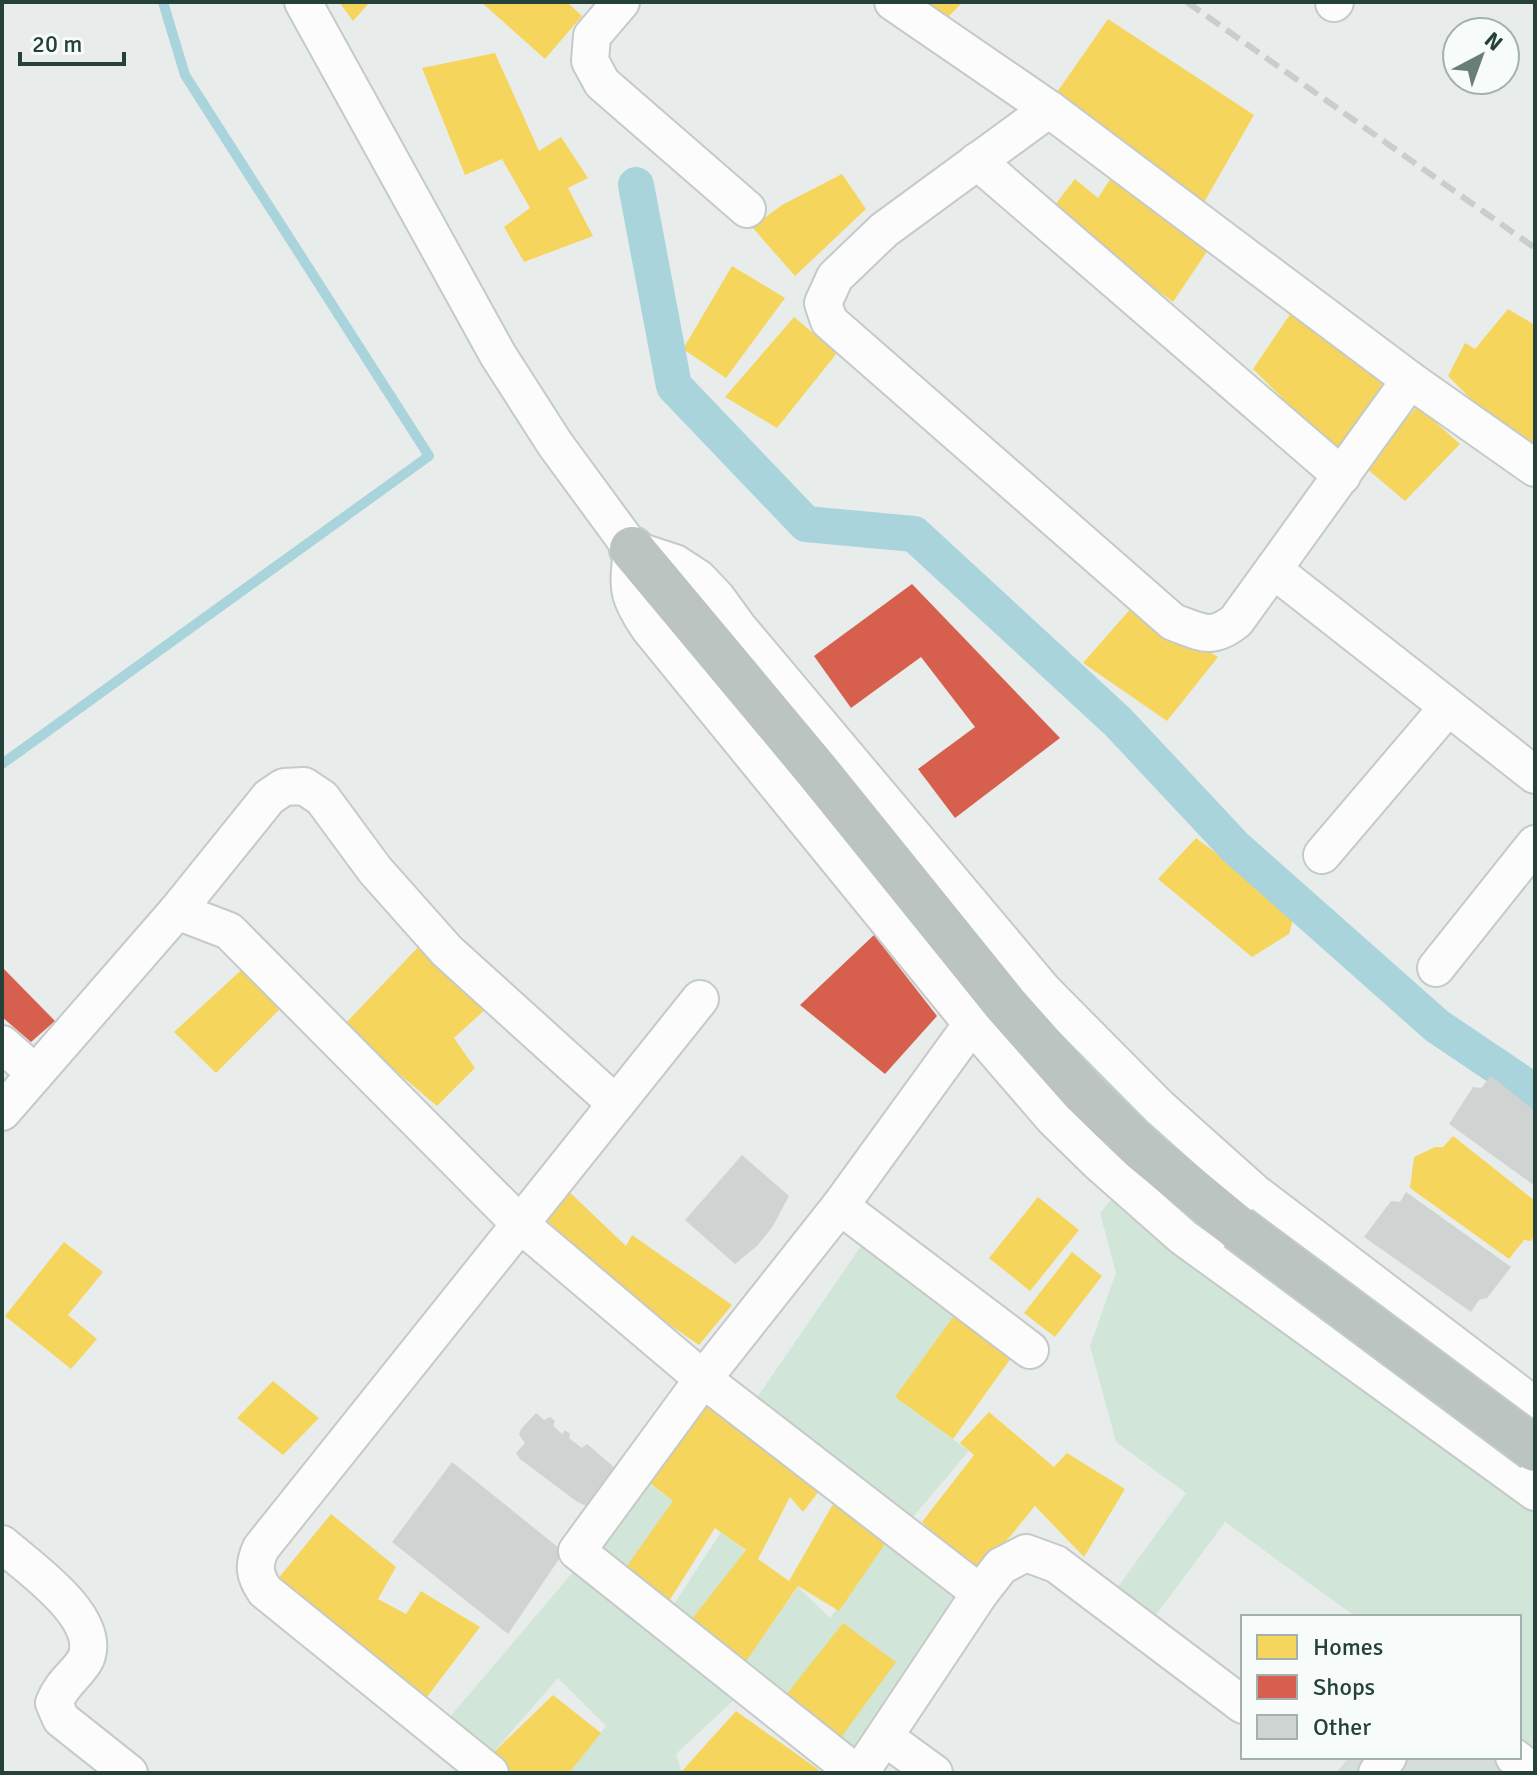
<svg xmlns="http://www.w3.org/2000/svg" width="1537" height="1775" font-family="Signika,sans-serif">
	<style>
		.built { fill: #d6dedb }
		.green { fill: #d1e6d8 }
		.homes { fill: #f6d55c }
		.shops { fill: #d6604d }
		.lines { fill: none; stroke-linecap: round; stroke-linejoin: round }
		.stream { stroke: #a9d4db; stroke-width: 10 }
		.canal { stroke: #a9d4db; stroke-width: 36 }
		.building { fill: #cfd4d2 }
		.minor-casing { stroke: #c5cac8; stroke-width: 40 }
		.highway-casing { stroke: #c3ccc9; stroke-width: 48 }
		.minor { stroke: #fcfcfc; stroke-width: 36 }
		.highway { stroke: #bcc4c2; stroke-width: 44 }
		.rail { stroke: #c9cdcc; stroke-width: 6; stroke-dasharray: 16 8; stroke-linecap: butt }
		.highway-bridge-casing { stroke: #c3ccc9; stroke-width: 48; stroke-linecap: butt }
		.highway-bridge { stroke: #bcc4c2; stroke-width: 44 }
	</style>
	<rect width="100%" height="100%" fill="#e8edeb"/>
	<path class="built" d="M1349 1757H1514L1532 1773H1336Z"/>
	<g class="green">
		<path d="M1118 1191 1535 1492V1759L1519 1746V1617H1356L1225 1522 1156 1615 1117 1588 1186 1493 1116 1442 1090 1346 1116 1273 1100 1213Z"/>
		<path d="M872 1230 967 1302 895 1397 969 1451 913 1517 979 1574 747 1412Z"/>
		<path d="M634 1473 673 1501 669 1612 721 1532 746 1551 742 1666 798 1587 830 1618 891 1535 977 1597 853 1771 577 1551Z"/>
		<path d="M573 1572 738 1696 676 1754 682 1773H569L606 1726 558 1678 492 1754 443 1725Z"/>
	</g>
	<g class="homes">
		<path d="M339 2H370L353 21Z"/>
		<path d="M481 2H567L582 16 545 59Z"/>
		<path d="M916 2H963L940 25Z"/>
		<path d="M1108 19 1254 115 1203 204 1053 98Z"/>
		<path d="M495 53 539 151 561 137 588 178 568 188 593 236 524 262 504 227 530 208 502 159 465 175 422 68Z"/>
		<path d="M842 174 866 209 795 276 752 227 782 205Z"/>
		<path d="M1113 175 1212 244 1173 302 1051 210 1075 179 1098 198Z"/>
		<path d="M732 266 785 298 726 378 683 349Z"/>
		<path d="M1508 309 1535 325V449L1497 425 1448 376 1465 343 1475 349Z"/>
		<path d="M1293 310 1403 375 1338 453 1253 369Z"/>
		<path d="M794 317 837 353 777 428 725 397Z"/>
		<path d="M1417 406 1460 444 1405 501 1366 468Z"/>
		<path d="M1133 606 1218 657 1167 721 1083 663Z"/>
		<path d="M1196 838 1295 912 1289 934 1252 957 1158 879Z"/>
		<path d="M423 942 489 1006 454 1038 475 1068 437 1106 343 1026Z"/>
		<path d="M250 962 288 1001 216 1073 174 1032Z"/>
		<path d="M1453 1136 1535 1201V1235L1531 1241 1524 1240 1509 1259 1410 1188 1414 1157 1435 1147H1443Z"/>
		<path d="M561 1184 626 1246 632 1235 732 1305 699 1345 607 1281 528 1215Z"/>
		<path d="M1038 1197 1079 1230 1030 1291 989 1258Z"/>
		<path d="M64 1242 103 1272 68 1315 97 1339 71 1369 5 1316Z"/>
		<path d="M1072 1252 1102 1276 1055 1337 1024 1313Z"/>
		<path d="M956 1313 1014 1354 953 1439 895 1397Z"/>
		<path d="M273 1381 319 1418 283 1455 237 1418Z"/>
		<path d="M694 1391 823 1486 803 1512 790 1497 758 1559 789 1581 836 1499 891 1535 839 1611 798 1586 742 1667 688 1624 746 1550 715 1528 666 1606 622 1573 673 1501 643 1478Z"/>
		<path d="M989 1412 1054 1467 1067 1453 1125 1489 1084 1557 1035 1506 979 1574 922 1522 974 1455 960 1443Z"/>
		<path d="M331 1514 396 1567 378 1599 406 1614 421 1591 480 1627 424 1701 272 1586Z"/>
		<path d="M843 1623 896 1662 834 1747 782 1700Z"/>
		<path d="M553 1695 601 1733 569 1773H513L492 1754Z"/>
		<path d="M736 1711 819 1770 817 1773 682 1771Z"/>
	</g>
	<g class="shops">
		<path d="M912 584 1060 738 955 818 918 769 975 727 921 657 851 708 814 656Z"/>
		<path d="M874 935 937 1016 885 1074 800 1005Z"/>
		<path d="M2 967 55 1021 31 1042 2 1017Z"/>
	</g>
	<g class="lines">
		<path class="stream" d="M2 764 429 456 185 75 163 2"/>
		<path class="canal" d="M636 185 674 386 806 524 914 534 1118 722 1235 847 1437 1026 1535 1092"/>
	</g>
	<g class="building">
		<path d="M1491 1076 1535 1111V1186L1449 1124 1473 1087 1481 1088Z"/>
		<path d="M742 1155 789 1196 773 1226 757 1246 735 1264 685 1220Z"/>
		<path d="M1406 1192 1511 1267 1487 1298 1479 1300 1471 1312 1364 1237 1391 1201 1400 1202Z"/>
		<path d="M536 1413 544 1420 550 1417 555 1421 553 1426 562 1434 565 1430 570 1434 569 1438 582 1448 587 1444 622 1474 596 1511 576 1501 520 1459 516 1453 525 1443 519 1435 521 1429Z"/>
		<path d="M452 1462 564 1552 508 1634 392 1542Z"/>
	</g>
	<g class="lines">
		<g class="minor-casing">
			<g id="minor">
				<path d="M303 2 498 355 555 444 632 549 675 563 698 578 717 598 738 627 1044 991 1159 1107 1254 1192 1535 1406"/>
				<path d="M621 2 592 36 590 61 602 83 747 209"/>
				<path d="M893 2 1049 109 1410 380 1535 468"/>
				<path d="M1334 3 1335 2"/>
				<path d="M1049 109 884 230 835 277 823 303 829 321 1173 622C1201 632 1211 641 1236 621L1410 380"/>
				<path d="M977 161 1342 476"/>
				<path d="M632 549C628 588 626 594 649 628L972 1024 1054 1119 1098 1162 1183 1237 1535 1492"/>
				<path d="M1275 571 1535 775"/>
				<path d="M1322 855 1448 707"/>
				<path d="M177 911 229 931 520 1224 703 1379 980 1593"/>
				<path d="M1436 968 1535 844"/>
				<path d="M2 1044 35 1073"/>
				<path d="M2 1112 177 911 269 797 284 787 304 786 322 798 375 870 447 951 616 1104"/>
				<path d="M840 1206 1030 1350"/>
				<path d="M2 1544C28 1567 102 1617 86 1658 80 1672 62 1682 54 1703L61 1719 129 1773"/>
				<path d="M886 1738 934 1773"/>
				<path d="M1514 1757 1534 1773"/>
				<path d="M490 1773 265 1591C254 1575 253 1565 261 1548L700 999"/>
				<path d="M856 1773 577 1551 703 1379 840 1206 972 1024"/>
				<path d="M860 1773 980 1593 1001 1566 1026 1553 1056 1564 1243 1705"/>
				<path d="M1377 1773 1388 1757"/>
			</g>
		</g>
		<g class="highway-casing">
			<path id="highway" d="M632 549 814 767 1006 1005 1083 1092 1141 1148 1238 1228"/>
		</g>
		<use href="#minor" class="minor"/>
		<use href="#highway" class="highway"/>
		<path class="rail" d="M1187 2 1535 248"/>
		<g class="highway-bridge-casing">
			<path id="highway-bridge" d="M1238 1228 1535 1449"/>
		</g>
		<use href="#highway-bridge" class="highway-bridge"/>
	</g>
	<rect width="1537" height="1775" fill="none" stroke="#24423a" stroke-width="8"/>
	<rect x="1241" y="1615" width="280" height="144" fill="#f7fbf9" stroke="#a3b1ad" stroke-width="2"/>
	<rect x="1257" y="1635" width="40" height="24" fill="#f6d55c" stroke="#a3b1ad" stroke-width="2"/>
	<text x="1313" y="1655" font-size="24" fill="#24423a">Homes</text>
	<rect x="1257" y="1675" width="40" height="24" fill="#d6604d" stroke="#a3b1ad" stroke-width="2"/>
	<text x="1313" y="1695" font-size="24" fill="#24423a">Shops</text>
	<rect x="1257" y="1715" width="40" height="24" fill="#cfd4d2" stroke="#a3b1ad" stroke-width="2"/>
	<text x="1313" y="1735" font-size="24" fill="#24423a">Other</text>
	<g transform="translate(1481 56) rotate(41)"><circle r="38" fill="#f7fbf9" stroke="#a3b1ad" stroke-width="2"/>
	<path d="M0-6L14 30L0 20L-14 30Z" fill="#697e78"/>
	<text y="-12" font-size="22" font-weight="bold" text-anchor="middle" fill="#24423a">N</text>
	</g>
	<path d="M20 52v12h104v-12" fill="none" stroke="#24423a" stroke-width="4"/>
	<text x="32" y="52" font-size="24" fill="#24423a" stroke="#f7fbf9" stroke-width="6" paint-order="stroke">20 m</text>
</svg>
